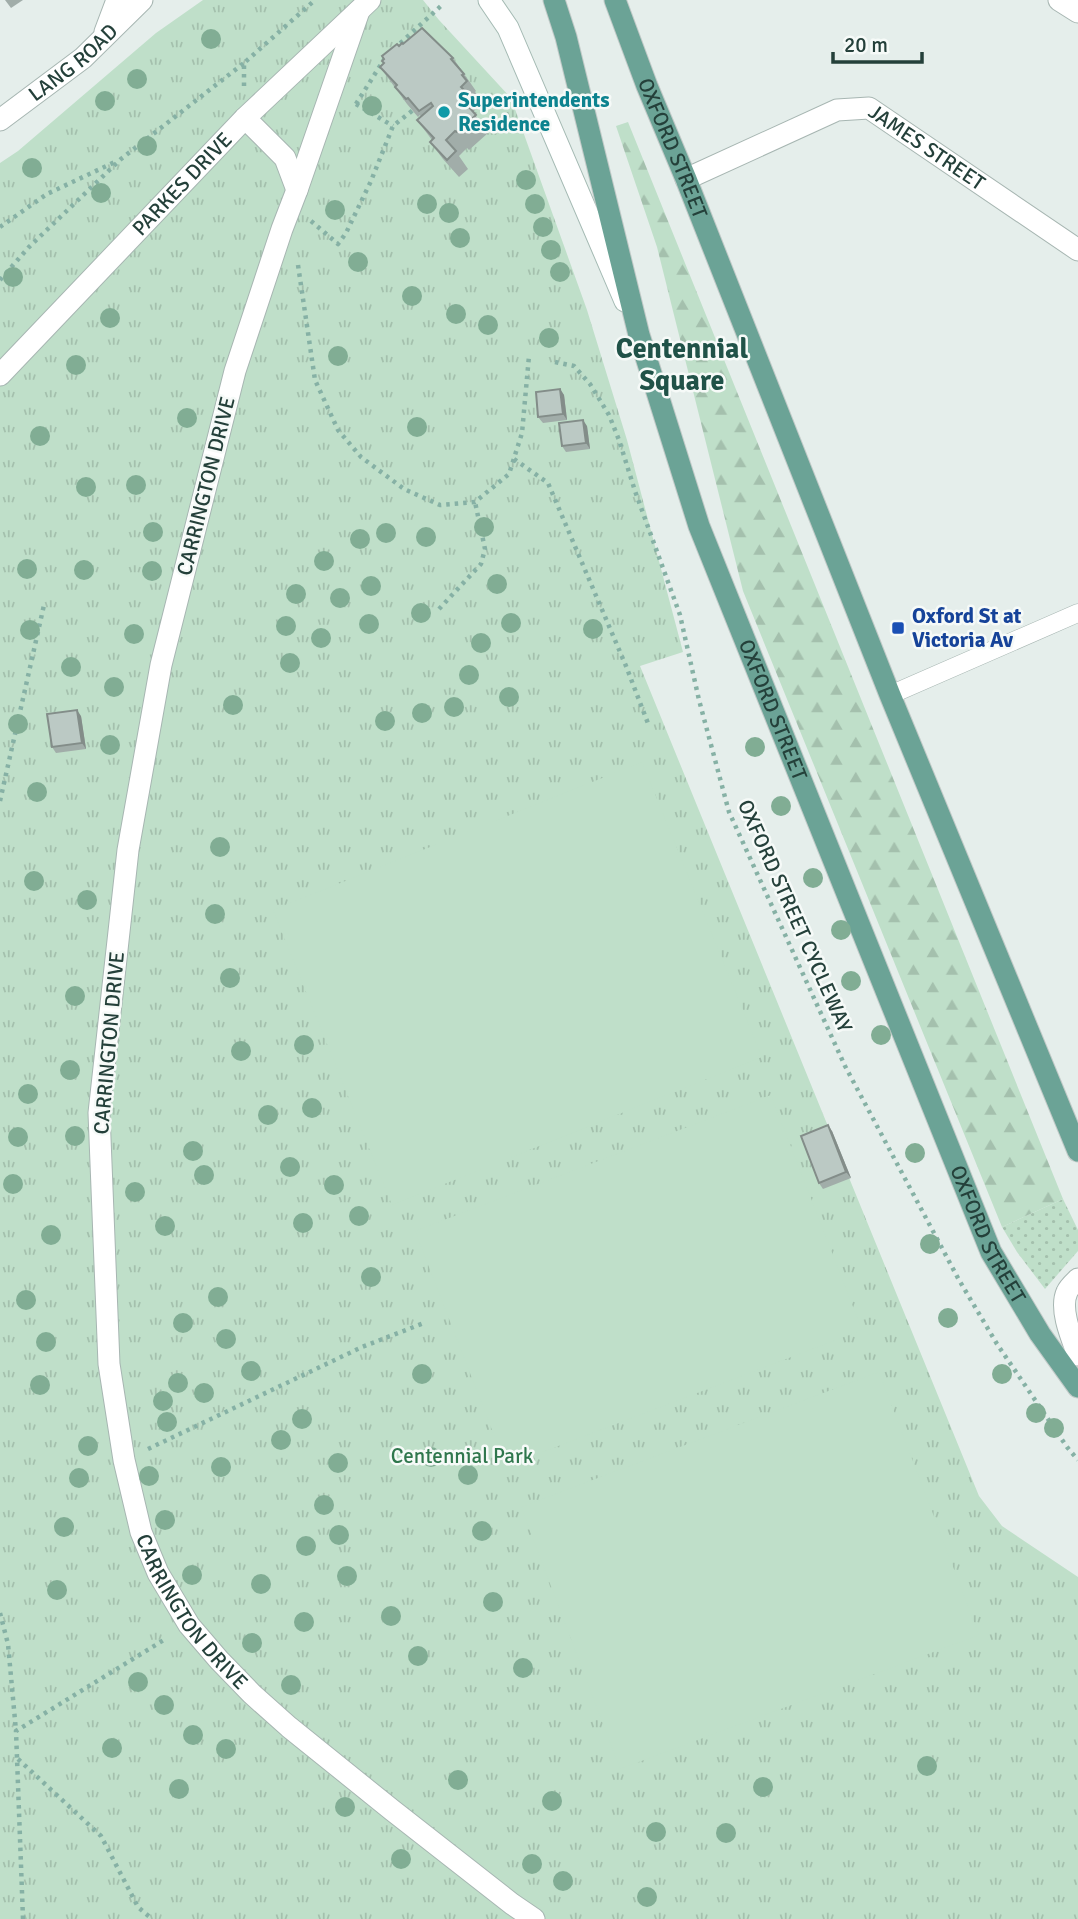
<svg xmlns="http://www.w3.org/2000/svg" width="1078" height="1919" font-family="Signika,sans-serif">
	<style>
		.grass { fill: url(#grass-dots) }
		.forest { fill: url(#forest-firs) }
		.park { fill: url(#park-tufts) }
		.pitch { fill: #bfdfc9 }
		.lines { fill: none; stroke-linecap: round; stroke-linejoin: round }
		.service-casing { stroke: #a7b6b2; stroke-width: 19 }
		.minor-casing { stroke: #a7b6b2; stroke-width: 23 }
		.tertiary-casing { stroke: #a7b6b2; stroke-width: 23 }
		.secondary-casing { stroke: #a4bab3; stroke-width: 23 }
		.primary-casing { stroke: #c2cac8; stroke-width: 23 }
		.path { stroke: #86b1a5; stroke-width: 4.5; stroke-dasharray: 3.5 5; stroke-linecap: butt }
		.service { stroke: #fff; stroke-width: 18 }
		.minor { stroke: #fff; stroke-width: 21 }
		.tertiary { stroke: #fff; stroke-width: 21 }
		.secondary { stroke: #fff; stroke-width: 21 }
		.primary { stroke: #6ba396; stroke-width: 21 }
		.tree { fill: #81ad94 }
		.wall { fill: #a1ada9 }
		.shaded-wall { fill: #838d89 }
		.building { fill: #bbc9c4; stroke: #838d89; stroke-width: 2 }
		.culture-dot { fill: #0f9aa8; stroke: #f6faf8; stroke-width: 2.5 }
		.transit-dot { fill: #1a4fb4; stroke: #f6faf8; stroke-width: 2.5 }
		.labels { text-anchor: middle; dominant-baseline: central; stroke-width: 5; stroke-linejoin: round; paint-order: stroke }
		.street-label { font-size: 21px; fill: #24403a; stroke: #f6faf8 }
		.culture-label { font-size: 21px; font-weight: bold; fill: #0d838f; stroke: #f6faf8; text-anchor: start }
		.transit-label { font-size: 21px; font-weight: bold; fill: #164399; stroke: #f6faf8; text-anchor: start }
		.park-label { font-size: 21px; fill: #2f774d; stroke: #f6faf8 }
		.district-label { font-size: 28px; font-weight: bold; fill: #205248; stroke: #f6faf8 }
	</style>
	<defs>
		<pattern id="grass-dots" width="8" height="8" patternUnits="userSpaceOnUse" patternTransform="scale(1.75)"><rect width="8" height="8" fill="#bfdfc9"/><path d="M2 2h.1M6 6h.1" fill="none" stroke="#a4c0ad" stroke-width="1.8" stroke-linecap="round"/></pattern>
		<pattern id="forest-firs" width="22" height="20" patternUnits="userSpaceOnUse" patternTransform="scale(1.75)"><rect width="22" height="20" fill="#bfdfc9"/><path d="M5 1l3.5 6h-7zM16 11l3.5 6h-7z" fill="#a4c0ad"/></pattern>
		<pattern id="park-tufts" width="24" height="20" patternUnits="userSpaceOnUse" patternTransform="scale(1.75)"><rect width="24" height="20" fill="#bfdfc9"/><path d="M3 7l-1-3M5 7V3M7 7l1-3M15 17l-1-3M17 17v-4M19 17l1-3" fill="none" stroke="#a4c0ad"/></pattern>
	</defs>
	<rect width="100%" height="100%" fill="#e5eeeb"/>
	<path class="grass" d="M1063 1199 1078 1230V1251L1045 1289 1017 1252 1002 1227Z"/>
	<path class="forest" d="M628 122 1063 1199 1002 1227 743 591 657 247 616 126Z"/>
	<path class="park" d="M203 0H423L439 20 511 98 587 310 627 440 683 652 640 666 979 1496 1002 1526 1078 1577V1919H0V163L18 151 156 33Z"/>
	<g class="pitch">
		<path d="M642 762 762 1057 392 1205 273 910Z"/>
		<path d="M771 1095 862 1330 506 1466 415 1231Z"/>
		<path d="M879 1372 979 1635 620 1769 521 1507Z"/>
	</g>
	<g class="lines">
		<g class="service-casing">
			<path id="service" d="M890 695 1078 613"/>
		</g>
		<g class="minor-casing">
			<g id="minor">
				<path id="s1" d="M359 11 297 190 282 229 235 371 161 665 128 850 99 1113 109 1364 124 1460 141 1532 158 1573 189 1625 219 1660 252 1694 289 1727 392 1810 512 1904 534 1919"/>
				<path d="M245 118 285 158 297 190"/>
				<path id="s2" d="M686 179 837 110 869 108 1078 250"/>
				<path id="s3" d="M0 375 245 118 370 0"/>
				<path d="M1078 1279C1075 1282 1069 1287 1067 1292 1059 1309 1072 1339 1078 1355"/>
			</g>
		</g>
		<g class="tertiary-casing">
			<g id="tertiary">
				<path d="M1059 0 1078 12"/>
				<path d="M105 32 117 0"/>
				<path id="s4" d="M0 120 83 58 142 0"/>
			</g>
		</g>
		<g class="secondary-casing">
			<path id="secondary" d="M489 0 508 28 625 301"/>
		</g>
		<g class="primary-casing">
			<g id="primary">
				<path id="s5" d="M554 0 566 37 639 335 699 526 991 1252 1040 1334 1078 1387"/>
				<path id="s6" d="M615 0 647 86 686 179 890 695 1078 1151"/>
			</g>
		</g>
		<g class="path">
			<path d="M394 49 442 5"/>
			<path d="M244 86V63L315 0"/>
			<path d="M356 104 385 58"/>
			<path d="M356 104 393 126"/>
			<path d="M311 221 338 244 346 233 371 181 393 126 413 110"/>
			<path d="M0 227 47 194 117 161"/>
			<path d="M298 265 315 380 338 430 361 457 404 489 440 505 475 502 509 474 522 433 529 356"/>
			<path d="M0 280 29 247 121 159 244 63"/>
			<path d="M555 362 574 366 590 384 609 415 619 440 635 491 680 615 699 700 729 812 845 1066 959 1280 997 1344 1067 1447 1078 1460"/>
			<path d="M514 459 548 483 626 666 649 726"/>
			<path d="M439 609 481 564 485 549 475 502"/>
			<path d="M0 801 44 605"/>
			<path d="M148 1449 362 1347 424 1323"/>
			<path d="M0 1613 8 1644 16 1731"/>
			<path d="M18 1759 101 1836 138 1907 152 1919"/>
			<path d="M23 1919 16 1731 167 1638"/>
		</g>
		<use href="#service" class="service"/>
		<use href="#minor" class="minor"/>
		<use href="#tertiary" class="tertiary"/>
		<use href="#secondary" class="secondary"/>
		<use href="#primary" class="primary"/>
	</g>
	<g class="tree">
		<circle cx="211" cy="39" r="10"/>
		<circle cx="137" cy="79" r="10"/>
		<circle cx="105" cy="101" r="10"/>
		<circle cx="372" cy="106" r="10"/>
		<circle cx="147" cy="146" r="10"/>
		<circle cx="32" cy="168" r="10"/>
		<circle cx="526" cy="180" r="10"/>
		<circle cx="101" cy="193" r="10"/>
		<circle cx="427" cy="204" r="10"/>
		<circle cx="535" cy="204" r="10"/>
		<circle cx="335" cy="210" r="10"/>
		<circle cx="449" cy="213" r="10"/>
		<circle cx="543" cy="227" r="10"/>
		<circle cx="460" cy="238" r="10"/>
		<circle cx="551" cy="250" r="10"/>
		<circle cx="358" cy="262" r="10"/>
		<circle cx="560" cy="272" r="10"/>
		<circle cx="13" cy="277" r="10"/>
		<circle cx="412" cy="296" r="10"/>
		<circle cx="456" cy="314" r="10"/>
		<circle cx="110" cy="318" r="10"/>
		<circle cx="488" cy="325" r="10"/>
		<circle cx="549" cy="338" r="10"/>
		<circle cx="338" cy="356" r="10"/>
		<circle cx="76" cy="365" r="10"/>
		<circle cx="187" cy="418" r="10"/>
		<circle cx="417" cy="427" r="10"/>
		<circle cx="40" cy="436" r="10"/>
		<circle cx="136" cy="485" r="10"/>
		<circle cx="86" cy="487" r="10"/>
		<circle cx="484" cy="527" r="10"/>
		<circle cx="153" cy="532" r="10"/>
		<circle cx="386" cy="533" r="10"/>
		<circle cx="426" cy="537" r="10"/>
		<circle cx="360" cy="539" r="10"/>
		<circle cx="324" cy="561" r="10"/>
		<circle cx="27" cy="569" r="10"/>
		<circle cx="84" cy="570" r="10"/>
		<circle cx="152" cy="571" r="10"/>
		<circle cx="497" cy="584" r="10"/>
		<circle cx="371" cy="586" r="10"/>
		<circle cx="296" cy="594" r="10"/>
		<circle cx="340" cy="598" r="10"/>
		<circle cx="421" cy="613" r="10"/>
		<circle cx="511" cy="623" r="10"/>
		<circle cx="369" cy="624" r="10"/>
		<circle cx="286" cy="626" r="10"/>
		<circle cx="593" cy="629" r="10"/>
		<circle cx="30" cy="630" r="10"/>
		<circle cx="134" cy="634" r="10"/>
		<circle cx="321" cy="638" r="10"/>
		<circle cx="481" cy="643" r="10"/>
		<circle cx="290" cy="663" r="10"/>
		<circle cx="71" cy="667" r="10"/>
		<circle cx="469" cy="675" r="10"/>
		<circle cx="114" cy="687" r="10"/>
		<circle cx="509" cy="697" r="10"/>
		<circle cx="233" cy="705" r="10"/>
		<circle cx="454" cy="707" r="10"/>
		<circle cx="422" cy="713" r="10"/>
		<circle cx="385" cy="721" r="10"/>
		<circle cx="18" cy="724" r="10"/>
		<circle cx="110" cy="745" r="10"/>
		<circle cx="755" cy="747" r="10"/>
		<circle cx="37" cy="792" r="10"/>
		<circle cx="781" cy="806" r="10"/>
		<circle cx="220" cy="847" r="10"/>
		<circle cx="813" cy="878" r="10"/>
		<circle cx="34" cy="881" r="10"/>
		<circle cx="87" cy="900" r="10"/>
		<circle cx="215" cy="914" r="10"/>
		<circle cx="841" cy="930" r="10"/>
		<circle cx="230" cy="978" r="10"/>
		<circle cx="851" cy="981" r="10"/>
		<circle cx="75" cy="996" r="10"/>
		<circle cx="881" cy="1035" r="10"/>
		<circle cx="304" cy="1045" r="10"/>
		<circle cx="241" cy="1051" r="10"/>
		<circle cx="70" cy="1070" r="10"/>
		<circle cx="28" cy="1094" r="10"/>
		<circle cx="312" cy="1108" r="10"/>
		<circle cx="268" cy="1115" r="10"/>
		<circle cx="75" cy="1136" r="10"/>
		<circle cx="18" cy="1137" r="10"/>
		<circle cx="193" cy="1151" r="10"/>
		<circle cx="915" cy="1153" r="10"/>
		<circle cx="290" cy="1167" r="10"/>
		<circle cx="204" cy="1175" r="10"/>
		<circle cx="13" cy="1184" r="10"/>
		<circle cx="334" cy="1185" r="10"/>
		<circle cx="135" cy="1192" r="10"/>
		<circle cx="359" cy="1216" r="10"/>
		<circle cx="303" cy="1223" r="10"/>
		<circle cx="165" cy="1226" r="10"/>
		<circle cx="51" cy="1235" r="10"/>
		<circle cx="930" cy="1244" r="10"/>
		<circle cx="371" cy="1277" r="10"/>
		<circle cx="218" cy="1297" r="10"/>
		<circle cx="26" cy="1300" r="10"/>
		<circle cx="948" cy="1318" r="10"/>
		<circle cx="183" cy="1323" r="10"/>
		<circle cx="226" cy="1339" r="10"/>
		<circle cx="46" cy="1342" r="10"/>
		<circle cx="251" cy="1371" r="10"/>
		<circle cx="422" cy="1374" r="10"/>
		<circle cx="1002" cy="1374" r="10"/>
		<circle cx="178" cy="1383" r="10"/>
		<circle cx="40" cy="1385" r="10"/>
		<circle cx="204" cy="1393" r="10"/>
		<circle cx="163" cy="1401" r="10"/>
		<circle cx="1036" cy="1413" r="10"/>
		<circle cx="302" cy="1419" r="10"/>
		<circle cx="167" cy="1422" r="10"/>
		<circle cx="1054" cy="1428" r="10"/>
		<circle cx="281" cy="1440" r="10"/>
		<circle cx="88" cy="1446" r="10"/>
		<circle cx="431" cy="1457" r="10"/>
		<circle cx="338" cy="1463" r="10"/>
		<circle cx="221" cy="1467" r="10"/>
		<circle cx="468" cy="1475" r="10"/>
		<circle cx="149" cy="1476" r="10"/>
		<circle cx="79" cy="1478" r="10"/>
		<circle cx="324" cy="1505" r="10"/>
		<circle cx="165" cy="1520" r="10"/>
		<circle cx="64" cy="1527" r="10"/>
		<circle cx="482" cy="1531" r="10"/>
		<circle cx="339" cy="1535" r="10"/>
		<circle cx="306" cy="1546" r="10"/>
		<circle cx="192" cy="1575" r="10"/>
		<circle cx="347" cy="1576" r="10"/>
		<circle cx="261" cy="1584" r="10"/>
		<circle cx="57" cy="1590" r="10"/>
		<circle cx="493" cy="1602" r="10"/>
		<circle cx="391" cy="1616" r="10"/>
		<circle cx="304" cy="1622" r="10"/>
		<circle cx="252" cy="1643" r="10"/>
		<circle cx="418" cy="1656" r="10"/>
		<circle cx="523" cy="1668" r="10"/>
		<circle cx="138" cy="1682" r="10"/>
		<circle cx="291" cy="1685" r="10"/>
		<circle cx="164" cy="1705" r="10"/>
		<circle cx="193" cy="1735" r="10"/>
		<circle cx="112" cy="1748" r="10"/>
		<circle cx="226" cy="1749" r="10"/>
		<circle cx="927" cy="1766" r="10"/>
		<circle cx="458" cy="1780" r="10"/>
		<circle cx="763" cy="1787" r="10"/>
		<circle cx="179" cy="1789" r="10"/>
		<circle cx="552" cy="1801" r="10"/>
		<circle cx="345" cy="1807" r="10"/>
		<circle cx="656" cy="1832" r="10"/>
		<circle cx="726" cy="1833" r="10"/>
		<circle cx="401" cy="1859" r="10"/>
		<circle cx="532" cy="1864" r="10"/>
		<circle cx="563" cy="1881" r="10"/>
		<circle cx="647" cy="1897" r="10"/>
	</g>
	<g class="wall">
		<path d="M5 0H23L11 8Z"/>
		<path d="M403 44 453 58 476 91 475 92 480 98 474 103 477 108 473 112 488 133 469 150 467 148 459 156 468 169 459 177 443 159 430 142 432 140 417 120 421 117 420 115 418 117 407 104 380 67 399 46Z"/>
		<path d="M560 389 564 395 567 420 543 423 538 417Z"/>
		<path d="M587 426 590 449 566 452 562 446Z"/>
		<path d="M81 716 86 749 56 753 52 747Z"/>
		<path d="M832 1131 851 1178 823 1189 819 1183Z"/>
	</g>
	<g class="shaded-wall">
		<path d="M560 389 564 395 567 420 563 414Z"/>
		<path d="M583 420 587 426 590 449 586 443Z"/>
		<path d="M77 710 81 716 86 749 82 743Z"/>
		<path d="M828 1125 832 1131 851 1178 846 1172Z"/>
	</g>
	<g class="building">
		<path d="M422 28 453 58 451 59 464 74 462 75 467 81 461 87 465 91 459 96 476 115 457 132 455 131 446 140 456 151 447 160 430 142 434 138 417 120 433 106 431 103 419 111 408 98 406 99 395 87 397 85 380 67 384 63 382 61 384 59 382 56 397 44 399 46 402 43 403 44Z"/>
		<path d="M560 389 563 414 538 417 536 392Z"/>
		<path d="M583 420 586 443 562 446 559 423Z"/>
		<path d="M77 710 82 743 52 747 47 714Z"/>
		<path d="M828 1125 846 1172 819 1183 801 1136Z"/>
	</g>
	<circle class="culture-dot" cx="444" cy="112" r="7"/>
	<rect class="transit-dot" x="891" y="621" width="14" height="14" rx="3.5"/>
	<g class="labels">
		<g class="street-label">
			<text stroke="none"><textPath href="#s4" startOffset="93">LANG ROAD</textPath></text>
			<text stroke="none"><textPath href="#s6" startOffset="159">OXFORD STREET</textPath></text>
			<text stroke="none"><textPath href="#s2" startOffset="268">JAMES STREET</textPath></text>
			<text stroke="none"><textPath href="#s3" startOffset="264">PARKES DRIVE</textPath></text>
			<text transform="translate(206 486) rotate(-76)">CARRINGTON DRIVE</text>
			<text stroke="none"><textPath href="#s5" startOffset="744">OXFORD STREET</textPath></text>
			<text transform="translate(795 916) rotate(66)">OXFORD STREET CYCLEWAY</text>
			<text transform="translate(109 1043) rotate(-85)">CARRINGTON DRIVE</text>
			<text stroke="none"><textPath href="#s5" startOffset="1311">OXFORD STREET</textPath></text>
			<text stroke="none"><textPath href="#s1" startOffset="1654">CARRINGTON DRIVE</textPath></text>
		</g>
		<g class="culture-label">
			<text x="458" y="100">Superintendents<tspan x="458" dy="24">Residence</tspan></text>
		</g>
		<g class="transit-label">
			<text x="912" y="616">Oxford St at<tspan x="912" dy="24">Victoria Av</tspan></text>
		</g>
		<g class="park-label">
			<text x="462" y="1456">Centennial Park</text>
		</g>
		<g class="district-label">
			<text x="682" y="349">Centennial<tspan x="682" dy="32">Square</tspan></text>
		</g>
	</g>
	<path d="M833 52v10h89v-10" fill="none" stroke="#24403a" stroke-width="3.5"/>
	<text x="844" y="52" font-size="21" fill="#24403a" stroke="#f6faf8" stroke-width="5" paint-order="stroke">20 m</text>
</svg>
